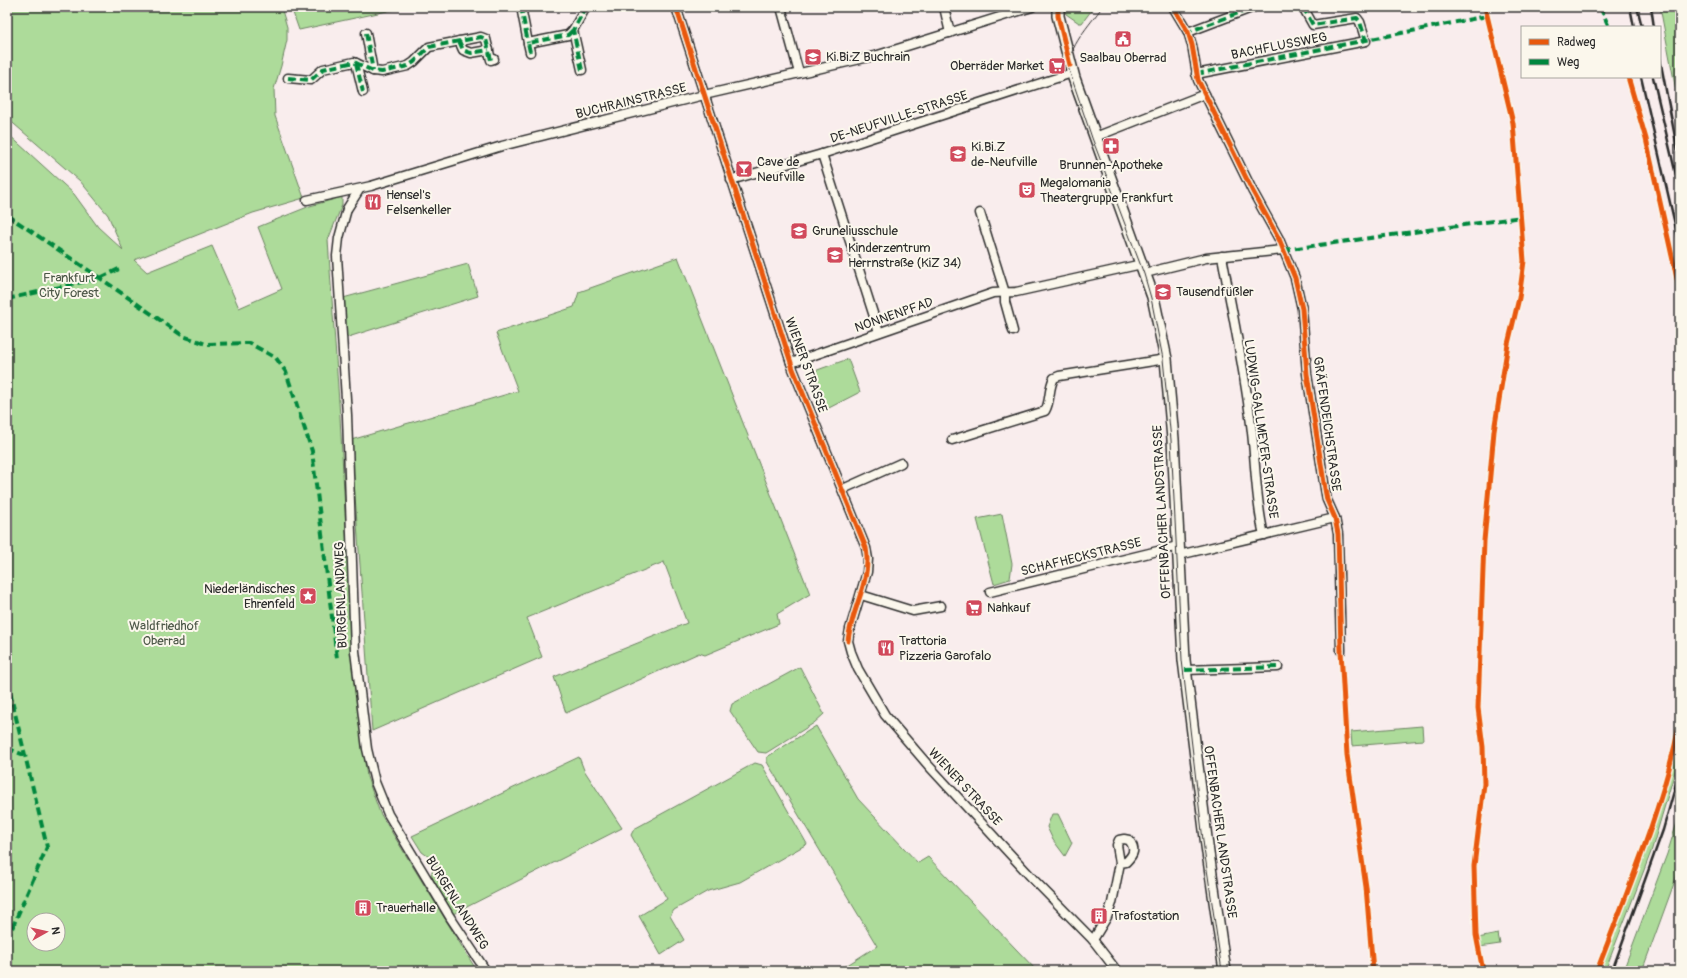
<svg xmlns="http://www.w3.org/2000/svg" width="1687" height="978" font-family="Pangolin,sans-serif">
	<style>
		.green { fill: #addb9a; stroke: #6c8362; fill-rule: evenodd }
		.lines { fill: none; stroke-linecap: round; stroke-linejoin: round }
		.minor-casing { stroke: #2b2b2b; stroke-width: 11 }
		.secondary-casing { stroke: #2b2b2b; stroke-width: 14 }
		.minor { stroke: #fbf7ec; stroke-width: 8 }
		.secondary { stroke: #fbf7ec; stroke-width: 11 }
		.tram { stroke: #2b2b2b; stroke-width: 1 }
		.rail { stroke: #2b2b2b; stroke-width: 2.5 }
		.quiet { stroke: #00873e; stroke-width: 4; stroke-dasharray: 8 4; stroke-linecap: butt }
		.cycleway-casing { stroke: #fbf7ec; stroke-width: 8 }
		.cycleway { stroke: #e8590c; stroke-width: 5 }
		.labels { text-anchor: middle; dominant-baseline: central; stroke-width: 4; stroke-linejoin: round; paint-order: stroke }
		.street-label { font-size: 13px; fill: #2b2b2b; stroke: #fbf7ec }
		.poi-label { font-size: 13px; fill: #2b2b2b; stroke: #fbf7ec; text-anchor: start }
		.park-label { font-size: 13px; fill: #4c5747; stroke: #fbf7ec }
	</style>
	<rect width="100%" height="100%" fill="#f9eded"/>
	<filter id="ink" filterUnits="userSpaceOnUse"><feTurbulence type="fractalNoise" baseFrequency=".025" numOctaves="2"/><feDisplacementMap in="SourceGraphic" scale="8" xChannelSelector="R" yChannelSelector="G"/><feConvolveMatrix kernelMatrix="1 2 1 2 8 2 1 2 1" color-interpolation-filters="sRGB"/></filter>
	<g filter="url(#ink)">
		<g class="green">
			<path d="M7 7H281L287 27V40L281 66 274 89 275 116 304 198 253 213 134 260 147 272 212 246 239 308 282 289 258 227 310 206 342 197V205L328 240 340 417 353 660 359 720 367 777 380 813 477 971H7V133L74 194 98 227 123 250 108 215 80 181 7 118ZM34 920H58V944H34Z"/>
			<path d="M291 7H406L299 30Z"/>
			<path d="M1065 7H1094L1082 23H1079L1066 14Z"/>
			<path d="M1660 7H1680V106L1678 101Z"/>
			<path d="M678 257 810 594 777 614 779 624 705 655 699 653 566 713 554 677 687 623 664 562 527 618 542 657 372 731 351 440 518 391 496 333 574 307 579 292Z"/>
			<path d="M468 264 478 296 345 338 343 298Z"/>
			<path d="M848 359 860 392 823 411 809 373Z"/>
			<path d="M1002 514 1012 564 1010 579 994 584 977 519Z"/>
			<path d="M800 667 824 714 814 723 766 753 758 752 730 711 732 704Z"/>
			<path d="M816 726 858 799 918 863 928 857 1037 971H838L877 946 767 762V757Z"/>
			<path d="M1422 726 1423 740 1352 746 1351 732Z"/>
			<path d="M1676 753H1680V755L1651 852 1605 971H1599L1654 828Z"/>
			<path d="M579 757 584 770 622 828 453 914 431 875 436 862 422 852 412 836Z"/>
			<path d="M755 763 762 765 807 844 740 882 708 891 674 910 670 916 684 940 661 955 639 916 667 899 631 835 634 829Z"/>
			<path d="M1680 813V867L1642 971H1623L1667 854Z"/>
			<path d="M1052 814H1058L1072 843 1065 856 1053 840 1047 827Z"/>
			<path d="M1498 934 1500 944 1479 947 1478 938Z"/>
		</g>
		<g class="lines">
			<g class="minor-casing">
				<g id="minor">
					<path d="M525 7 522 12 528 43"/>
					<path d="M676 7 793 369 866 548 868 559 867 572 850 629 848 641 851 652 858 669 885 715 928 765 1034 880 1093 940 1117 971"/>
					<path d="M781 7 799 73"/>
					<path d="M944 7 950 33"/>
					<path d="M1173 7 1188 32 1192 45 1198 80 1252 190 1279 239 1295 278 1302 309 1307 374 1325 489 1327 500 1335 518 1338 534 1341 651"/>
					<path d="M1188 32 1254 7"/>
					<path d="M366 33 373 71"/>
					<path d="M459 41 463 50 471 53 489 50"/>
					<path d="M530 52 528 43 568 35 573 30"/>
					<path d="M356 63 363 92"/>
					<path d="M582 70 573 30 586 7"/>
					<path d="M1196 74 1366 41 1360 22 1357 18 1313 25 1303 7"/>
					<path d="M288 78 311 80 323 69 354 62 373 71 382 72 408 66 414 62 429 47 481 37 486 39 491 60 494 59"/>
					<path d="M1095 137 1205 94"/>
					<path d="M822 154 879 332"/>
					<path d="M731 180 822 154 1072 73"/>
					<path d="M359 190 347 209 339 238 337 256 347 415 355 651 367 749 375 782 388 814 450 917 486 971"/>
					<path d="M307 200 371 186 502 146 704 95 878 55 1032 7"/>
					<path d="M980 213 1005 293V302L1013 331"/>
					<path d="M1222 256C1232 312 1244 367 1251 424 1256 461 1255 498 1264 535"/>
					<path d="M1145 273 1206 258 1283 250"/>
					<path d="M791 363 993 293 1016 292 1142 264"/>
					<path d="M952 440 1045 411C1051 401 1048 389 1054 378L1059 376 1166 359"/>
					<path d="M843 489 901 463"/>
					<path d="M1179 555 1335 518"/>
					<path d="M990 592 1178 546"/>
					<path d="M861 595 913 611 941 606"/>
					<path d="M1185 670 1278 667"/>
					<path d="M1093 940 1107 917 1112 903 1120 863 1117 845 1119 840 1124 839 1129 840C1136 849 1134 854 1126 862L1120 863"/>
				</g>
			</g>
			<g class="secondary-casing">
				<path id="secondary" d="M1058 7V16L1074 78 1153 297 1166 359 1173 439 1184 660 1207 846 1225 971"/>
			</g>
			<use href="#minor" class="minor"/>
			<use href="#secondary" class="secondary"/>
			<path class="tram" d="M1102 7C1090 25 1067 47 1069 70L1092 138 1144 274 1151 298 1163 359 1171 440 1182 660 1204 849 1222 971"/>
			<g class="rail">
				<path d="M1630 7 1634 27"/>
				<path d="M1637 7 1642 27"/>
				<path d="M1651 7 1654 27"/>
				<path d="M1660 59 1680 163"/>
				<path d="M1641 77 1680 246"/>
				<path d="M1653 77 1680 192"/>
				<path d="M1612 971 1663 830 1680 770"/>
			</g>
			<g class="quiet">
				<path d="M525 7 522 12 528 43"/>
				<path d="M1303 7 1313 25 1357 18 1360 22 1366 41"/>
				<path d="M1600 7 1609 27"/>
				<path d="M366 33 373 71"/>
				<path d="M1189 35 1188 32 1254 7"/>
				<path d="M459 41 463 50 471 53 489 50"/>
				<path d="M530 52 528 43 568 35 573 30"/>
				<path d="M356 63 363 92"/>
				<path d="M582 70 573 30 586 7"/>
				<path d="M1196 74 1487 16"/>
				<path d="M288 78 311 80 323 69 354 62 373 71 382 72 408 66 414 62 429 47 481 37 486 39 491 60 494 59"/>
				<path d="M7 215 100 278 183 336 206 344 249 343 276 358 286 372 312 451 337 659"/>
				<path d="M1283 250 1522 217"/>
				<path d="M7 299 100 278 119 269"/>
				<path d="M1185 670 1278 667"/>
				<path d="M7 680 47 847 7 940"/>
				<path d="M7 748 24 755"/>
			</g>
			<g class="cycleway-casing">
				<g id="cycleway">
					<path d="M676 7 793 369 866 548C872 581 851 609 848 641"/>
					<path d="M1058 7V16L1070 65"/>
					<path d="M1173 7 1188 32 1192 45 1198 80 1252 190 1279 239 1295 278 1302 309 1307 374 1325 489 1327 500 1335 518 1338 534 1341 651 1347 755 1366 887 1373 971"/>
					<path d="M1628 77 1646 139 1680 292"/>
					<path d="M1483 971 1476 935 1474 866 1484 784 1483 747 1478 708 1484 541 1494 431 1508 344 1519 298 1524 261 1513 123 1485 7"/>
					<path d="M1597 971C1628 889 1663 808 1680 722"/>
				</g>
			</g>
			<use href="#cycleway" class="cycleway"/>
		</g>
	</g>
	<defs>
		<g id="civic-square" transform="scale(0.9)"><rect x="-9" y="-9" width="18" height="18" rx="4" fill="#d1495b" stroke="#fbf7ec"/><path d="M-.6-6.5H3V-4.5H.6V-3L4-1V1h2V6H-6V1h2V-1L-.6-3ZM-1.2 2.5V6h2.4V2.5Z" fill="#fff"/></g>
		<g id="school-square" transform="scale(0.9)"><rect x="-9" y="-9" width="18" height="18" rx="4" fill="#d1495b" stroke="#fbf7ec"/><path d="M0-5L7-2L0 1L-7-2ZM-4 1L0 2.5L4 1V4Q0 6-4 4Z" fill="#fff"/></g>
		<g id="supermarket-square" transform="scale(0.9)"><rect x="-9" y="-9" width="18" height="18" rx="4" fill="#d1495b" stroke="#fbf7ec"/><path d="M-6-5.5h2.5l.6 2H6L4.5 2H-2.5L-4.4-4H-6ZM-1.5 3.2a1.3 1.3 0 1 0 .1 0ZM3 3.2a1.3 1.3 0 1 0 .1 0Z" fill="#fff"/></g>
		<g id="pharmacy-square" transform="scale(0.9)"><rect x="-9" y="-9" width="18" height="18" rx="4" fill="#d1495b" stroke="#fbf7ec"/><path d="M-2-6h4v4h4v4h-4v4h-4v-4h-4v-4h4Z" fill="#fff"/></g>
		<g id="bar-square" transform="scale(0.9)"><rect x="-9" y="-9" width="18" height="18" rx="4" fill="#d1495b" stroke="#fbf7ec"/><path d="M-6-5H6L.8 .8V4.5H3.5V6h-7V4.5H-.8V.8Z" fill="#fff"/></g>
		<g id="theatre-square" transform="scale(0.9)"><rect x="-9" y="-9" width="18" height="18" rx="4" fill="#d1495b" stroke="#fbf7ec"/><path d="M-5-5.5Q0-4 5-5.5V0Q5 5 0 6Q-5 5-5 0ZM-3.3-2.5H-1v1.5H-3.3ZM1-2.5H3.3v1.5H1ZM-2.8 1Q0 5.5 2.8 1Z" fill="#fff"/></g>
		<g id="restaurant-square" transform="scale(0.9)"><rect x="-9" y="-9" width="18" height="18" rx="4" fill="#d1495b" stroke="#fbf7ec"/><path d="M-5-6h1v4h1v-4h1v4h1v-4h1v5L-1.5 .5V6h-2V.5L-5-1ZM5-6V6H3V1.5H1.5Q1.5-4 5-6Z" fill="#fff"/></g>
		<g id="sight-square" transform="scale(0.9)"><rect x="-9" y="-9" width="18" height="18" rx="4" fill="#d1495b" stroke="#fbf7ec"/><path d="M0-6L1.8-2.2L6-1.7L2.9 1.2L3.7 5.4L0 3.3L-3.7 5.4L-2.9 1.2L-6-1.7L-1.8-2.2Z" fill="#fff"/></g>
		<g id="building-square" transform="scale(0.9)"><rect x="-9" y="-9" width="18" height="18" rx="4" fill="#d1495b" stroke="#fbf7ec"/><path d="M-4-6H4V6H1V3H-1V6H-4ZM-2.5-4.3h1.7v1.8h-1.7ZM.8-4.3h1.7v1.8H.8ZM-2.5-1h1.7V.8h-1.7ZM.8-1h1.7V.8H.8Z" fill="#fff"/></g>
	</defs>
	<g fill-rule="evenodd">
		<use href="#civic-square" x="1123" y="39"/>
		<use href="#school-square" x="813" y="57"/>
		<use href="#supermarket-square" x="1057" y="66"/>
		<use href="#pharmacy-square" x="1111" y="146"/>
		<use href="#school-square" x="958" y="154"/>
		<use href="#bar-square" x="744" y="169"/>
		<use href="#theatre-square" x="1027" y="190"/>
		<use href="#restaurant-square" x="373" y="202"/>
		<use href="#school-square" x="799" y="231"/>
		<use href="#school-square" x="835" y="255"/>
		<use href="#school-square" x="1163" y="292"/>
		<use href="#sight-square" x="308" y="596"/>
		<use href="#supermarket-square" x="974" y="608"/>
		<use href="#restaurant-square" x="886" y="648"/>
		<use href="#building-square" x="363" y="908"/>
		<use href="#building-square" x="1099" y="916"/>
	</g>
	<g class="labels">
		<g class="street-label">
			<text transform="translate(1279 46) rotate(-11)">BACHFLUSSWEG</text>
			<text transform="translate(631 101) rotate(-14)">BUCHRAINSTRASSE</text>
			<text transform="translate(899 117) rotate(-18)">DE-NEUFVILLE-STRASSE</text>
			<text transform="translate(894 315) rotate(-19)">NONNENPFAD</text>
			<text transform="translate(806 365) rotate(70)">WIENER STRASSE</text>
			<text transform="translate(1327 424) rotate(82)">GRÄFENDEICHSTRASSE</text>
			<text transform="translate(1261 429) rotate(82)">LUDWIG-GALLMEYER-STRASSE</text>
			<text transform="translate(1162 512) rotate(-93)">OFFENBACHER LANDSTRASSE</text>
			<text transform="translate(1081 557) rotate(-14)">SCHAFHECKSTRASSE</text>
			<text transform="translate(341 595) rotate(-92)">BURGENLANDWEG</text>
			<text transform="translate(965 787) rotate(47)">WIENER STRASSE</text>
			<text transform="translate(1220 832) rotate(82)">OFFENBACHER LANDSTRASSE</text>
			<text transform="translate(457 903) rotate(58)">BURGENLANDWEG</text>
		</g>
		<g class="poi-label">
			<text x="826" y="57">Ki.Bi.Z Buchrain</text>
			<text x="1123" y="58" text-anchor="middle">Saalbau Oberrad</text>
			<text x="1044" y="66" text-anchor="end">Oberräder Market</text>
			<text x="971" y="147">Ki.Bi.Z<tspan x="971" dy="15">de-Neufville</tspan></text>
			<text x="757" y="162">Cave de<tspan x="757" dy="15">Neufville</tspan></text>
			<text x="1111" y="165" text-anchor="middle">Brunnen-Apotheke</text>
			<text x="1040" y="183">Megalomania<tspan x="1040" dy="15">Theatergruppe Frankfurt</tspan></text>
			<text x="386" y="195">Hensel's<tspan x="386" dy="15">Felsenkeller</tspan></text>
			<text x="812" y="231">Gruneliusschule</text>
			<text x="848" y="248">Kinderzentrum<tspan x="848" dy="15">Herrnstraße (KiZ 34)</tspan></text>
			<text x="1176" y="292">Tausendfüßler</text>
			<text x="295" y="589" text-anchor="end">Niederländisches<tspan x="295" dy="15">Ehrenfeld</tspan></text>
			<text x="987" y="608">Nahkauf</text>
			<text x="899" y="641">Trattoria<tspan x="899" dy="15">Pizzeria Garofalo</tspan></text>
			<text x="376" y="908">Trauerhalle</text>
			<text x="1112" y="916">Trafostation</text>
		</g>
		<g class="park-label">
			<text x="69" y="278">Frankfurt<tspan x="69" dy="15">City Forest</tspan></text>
			<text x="164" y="626">Waldfriedhof<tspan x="164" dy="15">Oberrad</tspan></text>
		</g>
	</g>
	<rect width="1687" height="978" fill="none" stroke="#fbf7ec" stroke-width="24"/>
	<rect x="12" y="12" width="1663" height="954" fill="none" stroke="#2b2b2b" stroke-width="1.5" filter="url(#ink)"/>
	<rect x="1521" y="26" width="140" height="52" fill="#fbf7ec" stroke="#a8a59f"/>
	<rect x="1529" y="39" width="20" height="6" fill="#e8590c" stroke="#a8a59f"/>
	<text x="1557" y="46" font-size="12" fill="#2b2b2b">Radweg</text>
	<rect x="1529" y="59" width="20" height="6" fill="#00873e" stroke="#a8a59f"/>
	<text x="1557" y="66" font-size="12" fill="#2b2b2b">Weg</text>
	<g transform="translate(46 932) rotate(82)"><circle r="19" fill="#fbf7ec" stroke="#a8a59f"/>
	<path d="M0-3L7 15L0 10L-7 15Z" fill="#d1495b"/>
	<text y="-6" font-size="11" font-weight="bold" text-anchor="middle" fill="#2b2b2b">N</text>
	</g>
</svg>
